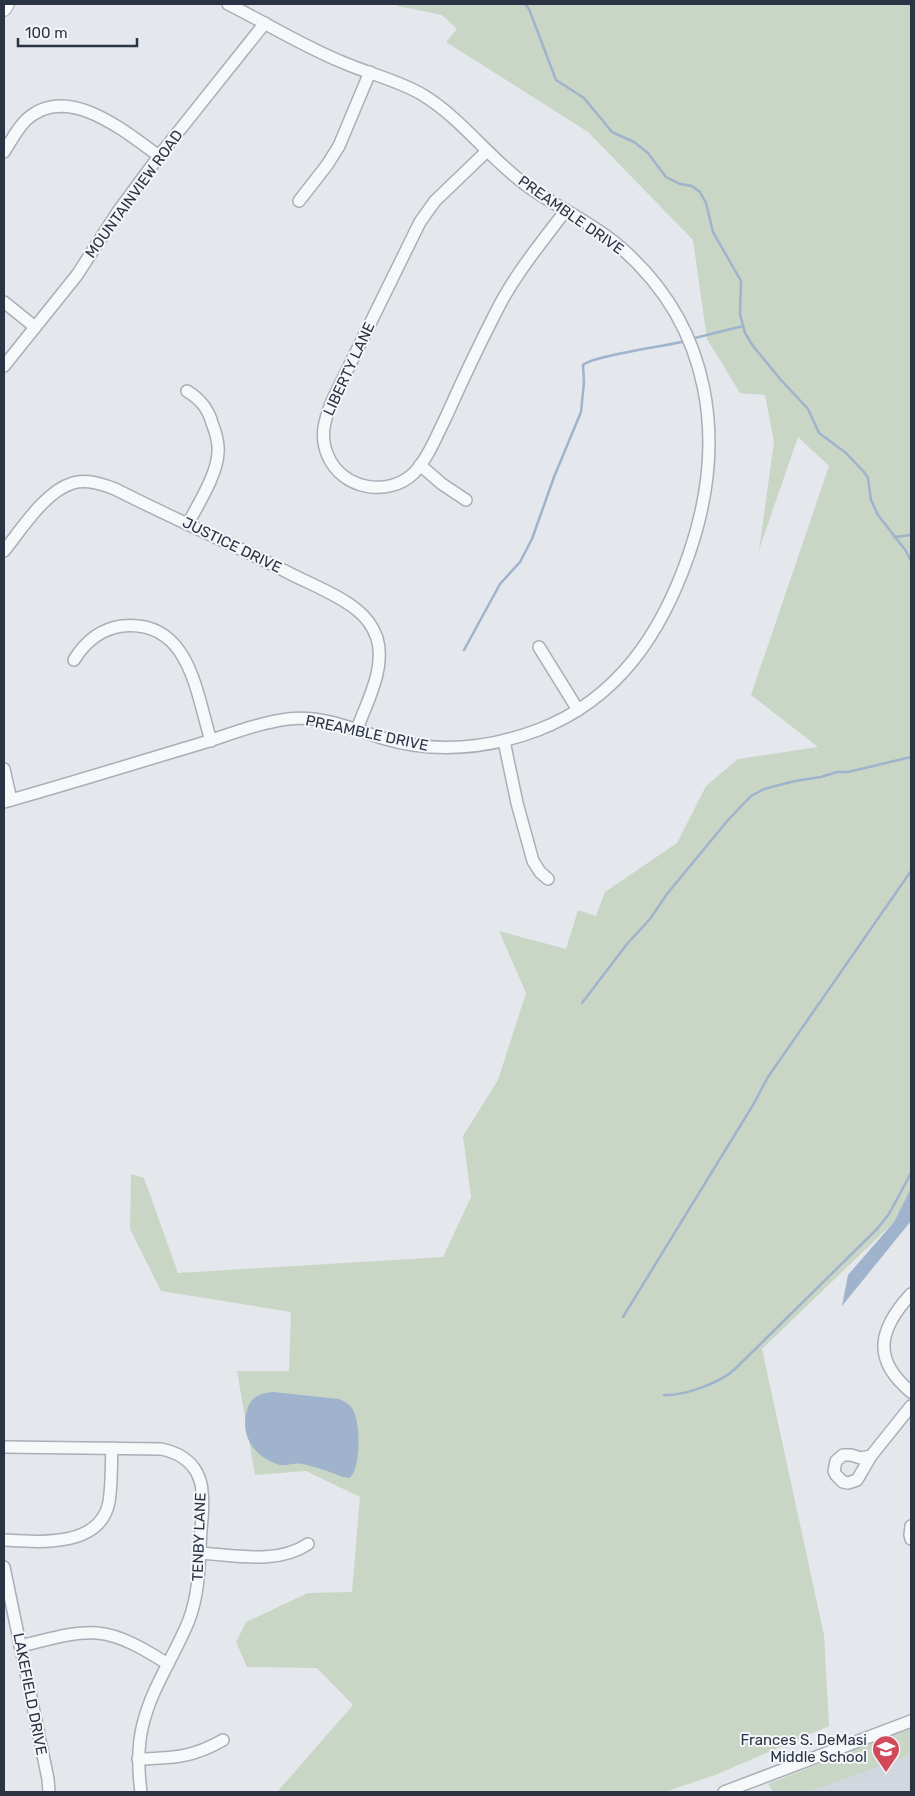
<svg xmlns="http://www.w3.org/2000/svg" width="915" height="1796" font-family="Rubik,sans-serif">
	<style>
		.built { fill: #d2d6de }
		.green { fill: #c9d6c5 }
		.water { fill: #9fb4cc }
		.lines { fill: none; stroke-linecap: round; stroke-linejoin: round }
		.stream { stroke: #9fb4cc; stroke-width: 2.5 }
		.minor-casing { stroke: #a9aeb7; stroke-width: 14 }
		.major-casing { stroke: #a3abb8; stroke-width: 16 }
		.minor { stroke: #f7f8fa; stroke-width: 11 }
		.major { stroke: #fff; stroke-width: 14 }
		.labels { text-anchor: middle; dominant-baseline: central; stroke-width: 4; stroke-linejoin: round; paint-order: stroke }
		.street-label { font-size: 15px; fill: #2b3445; stroke: #f4f6f9 }
		.poi-label { font-size: 15px; fill: #2b3445; stroke: #f4f6f9; text-anchor: end }
	</style>
	<rect width="100%" height="100%" fill="#e4e7ec"/>
	<path class="built" d="M911 1755V1792H809Z"/>
	<g class="green">
		<path d="M395 4H911V1188L894 1222 762 1349 824 1635 829 1726 715 1775 665 1792H277L353 1705 317 1668 247 1667 236 1642 246 1622 308 1593 352 1592 360 1497 306 1471 255 1475 237 1371H289L291 1312 161 1291 130 1229 131 1174 144 1178 178 1273 443 1257 471 1197 463 1136 498 1080 526 993 499 931 566 949 578 910 596 916 605 892 677 843 706 786 738 759 818 747 751 695 829 466 798 437 759 550 774 442 765 395 740 393 707 339 693 240 588 132 446 42 457 29 442 15 398 6Z"/>
		<path d="M909 1728 911 1732V1755L809 1792H773L768 1784Z"/>
	</g>
	<g class="water">
		<path d="M911 1188V1221L842 1306 848 1275 894 1222Z"/>
		<path d="M273 1392 339 1399C344 1401 349 1404 352 1408 361 1421 361 1467 350 1478L343 1477C330 1472 316 1467 303 1464 295 1462 288 1466 280 1465 254 1458 238 1434 248 1407 252 1396 262 1393 273 1392Z"/>
	</g>
	<g class="lines">
		<g class="stream">
			<path d="M525 4 529 9 556 80 584 98 612 132 634 142 648 153 666 177 680 184 692 186 700 192 706 203 713 232 741 281 740 314 745 333 753 346 781 380 808 409 819 433 846 453 864 472 868 478 871 500 878 515 906 551 911 561"/>
			<path d="M691 339 743 326"/>
			<path d="M894 537 911 535"/>
			<path d="M464 650 500 584 520 562 532 539 554 477 581 412 584 382 583 365C592 356 667 346 686 341"/>
			<path d="M582 1003 627 944 650 919 667 894 728 820 751 796 764 789 795 781 821 777 837 772H848L911 757"/>
			<path d="M623 1317 753 1105 768 1077 911 871"/>
			<path d="M664 1395C684 1396 720 1383 735 1369L877 1229 889 1214 911 1173"/>
		</g>
		<g class="minor-casing">
			<g id="minor">
				<path d="M487 151 435 201 420 222 332 401C325 419 319 436 328 456 342 489 388 498 414 473 428 458 437 435 446 417 462 381 479 345 497 310 515 274 542 242 566 210"/>
				<path d="M4 152C11 141 17 129 26 120 67 82 124 131 159 156"/>
				<path d="M299 201 327 165 339 146 370 72"/>
				<path d="M4 302 35 327"/>
				<path d="M4 366 77 275 117 213 159 156 265 23"/>
				<path d="M187 391C200 399 208 408 212 423 216 433 219 443 218 453 217 475 198 504 188 524"/>
				<path d="M420 465 442 484 466 500"/>
				<path d="M4 551C21 530 45 491 73 483 87 479 102 484 115 489 172 518 230 543 287 572 310 584 337 594 357 610 366 617 373 627 377 638 386 668 367 702 357 729"/>
				<path d="M539 647 578 710"/>
				<path d="M74 660C85 642 100 629 122 626 190 619 196 693 211 741"/>
				<path d="M504 741 517 803 533 861 540 872 548 879"/>
				<path d="M4 769 11 800"/>
				<path d="M4 802C68 784 132 764 196 745 226 736 257 723 288 719 321 715 351 728 382 738 435 754 487 749 538 730 619 699 662 632 689 554 728 441 712 326 619 246 591 222 556 207 526 185 489 158 462 119 423 95 398 80 369 74 342 62 303 46 266 23 228 4"/>
				<path d="M911 1294C879 1329 871 1359 911 1392"/>
				<path d="M4 1447 161 1449C176 1452 189 1458 197 1473 200 1479 202 1485 202 1492 204 1504 202 1517 201 1530 199 1560 200 1591 189 1620 175 1655 152 1687 143 1724 137 1747 138 1769 141 1792"/>
				<path d="M871 1456 861 1458 851 1455H843L836 1461 834 1471 836 1475 843 1482 848 1483 857 1480 871 1456 911 1406"/>
				<path d="M911 1526 910 1535 911 1539"/>
				<path d="M4 1540C39 1542 100 1548 109 1502 112 1484 111 1465 112 1448"/>
				<path d="M200 1553C234 1555 277 1565 308 1544"/>
				<path d="M4 1567 48 1779 49 1792"/>
				<path d="M20 1646C43 1641 73 1631 97 1633 122 1635 147 1651 168 1664"/>
				<path d="M138 1759C172 1758 192 1758 223 1740"/>
				<path d="M724 1792 911 1721"/>
			</g>
		</g>
		<g class="major-casing">
			<path id="major" d="M4 9 7 4"/>
		</g>
		<use href="#minor" class="minor"/>
		<use href="#major" class="major"/>
	</g>
	<defs>
		<g id="school-pin" transform="scale(1.4375)"><path d="M0 17L-7.5 6A9.5 9.5 0 1 1 7.5 6Z" fill="#d1495b" stroke="#f4f6f9"/><path d="M0-5L7-2L0 1L-7-2ZM-4 1L0 2.5L4 1V4Q0 6-4 4Z" fill="#fff"/></g>
	</defs>
	<g fill-rule="evenodd">
		<use href="#school-pin" x="886" y="1749"/>
	</g>
	<g class="labels">
		<g class="street-label">
			<text transform="translate(134 194) rotate(-54)">MOUNTAINVIEW ROAD</text>
			<text transform="translate(571 215) rotate(35)">PREAMBLE DRIVE</text>
			<text transform="translate(349 369) rotate(-65)">LIBERTY LANE</text>
			<text transform="translate(232 545) rotate(26)">JUSTICE DRIVE</text>
			<text transform="translate(367 733) rotate(12)">PREAMBLE DRIVE</text>
			<text transform="translate(199 1537) rotate(-88)">TENBY LANE</text>
			<text transform="translate(30 1694) rotate(79)">LAKEFIELD DRIVE</text>
		</g>
		<g class="poi-label">
			<text x="867" y="1740">Frances S. DeMasi<tspan x="867" dy="17">Middle School</tspan></text>
		</g>
	</g>
	<rect width="915" height="1796" fill="none" stroke="#2b3445" stroke-width="10"/>
	<path d="M18 38v8h119v-8" fill="none" stroke="#2b3445" stroke-width="2.5"/>
	<text x="25" y="38" font-size="15" fill="#2b3445" stroke="#f4f6f9" stroke-width="4" paint-order="stroke">100 m</text>
</svg>
